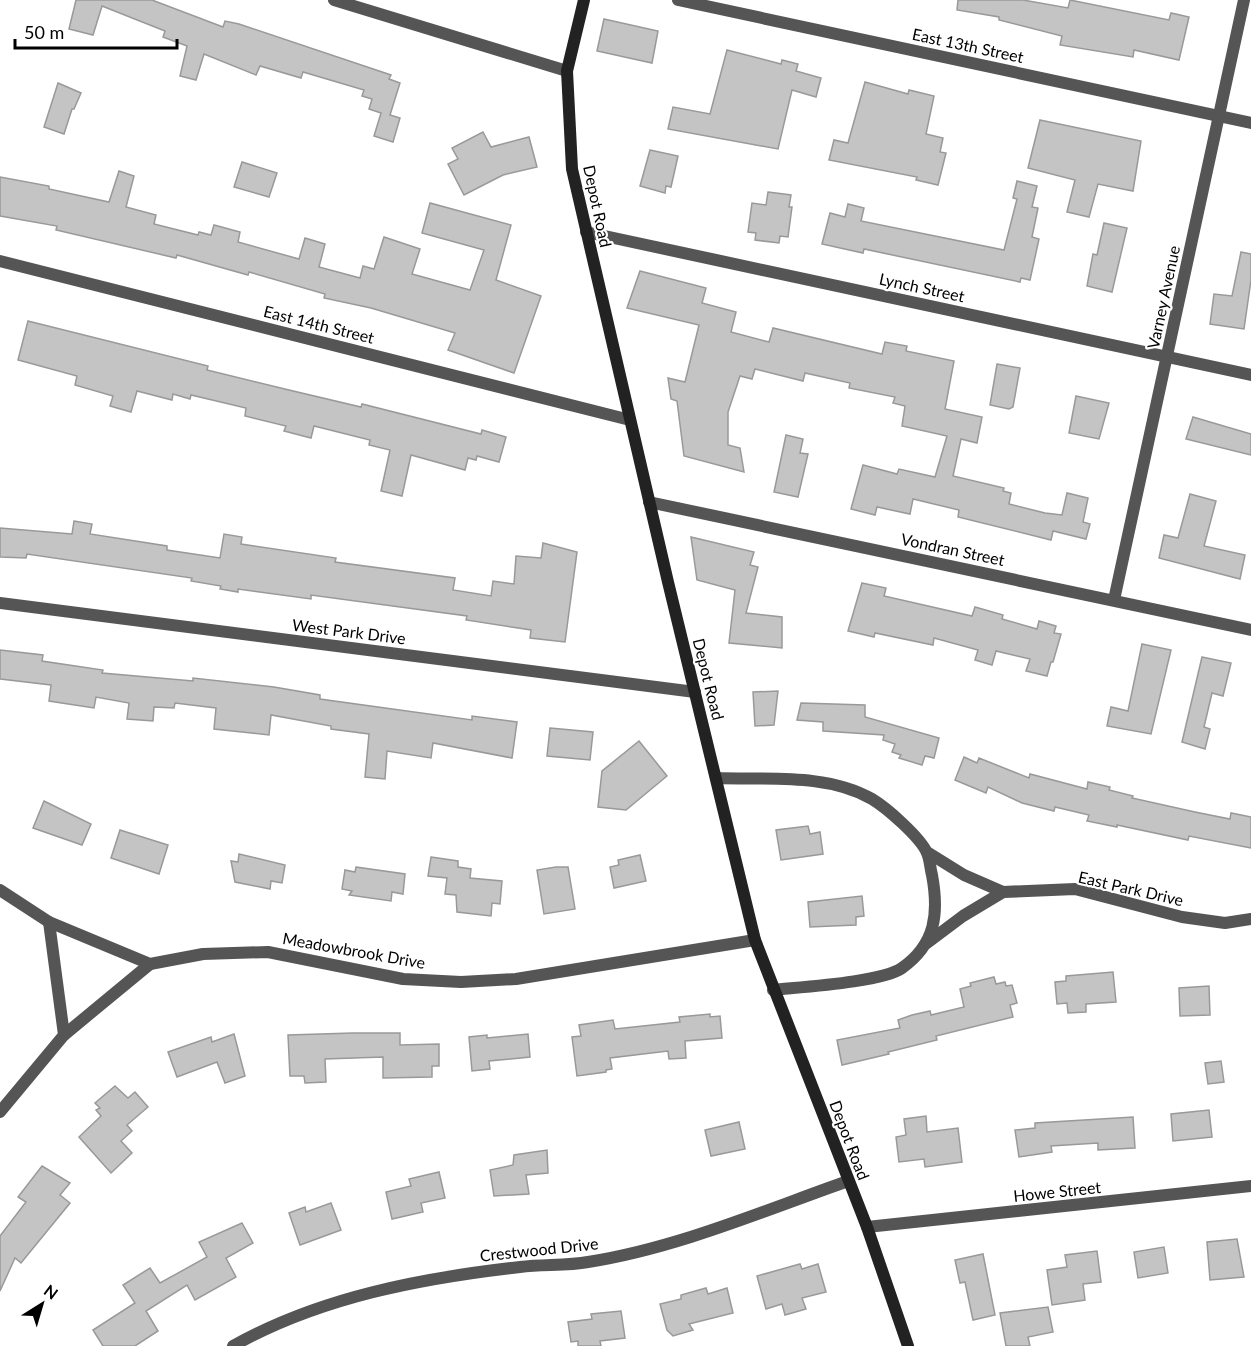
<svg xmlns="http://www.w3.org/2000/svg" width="1251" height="1346" font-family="Lato,sans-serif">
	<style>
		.building { fill: #c4c4c4; stroke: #999; stroke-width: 1.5 }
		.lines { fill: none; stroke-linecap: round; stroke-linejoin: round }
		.street { stroke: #555; stroke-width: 12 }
		.secondary { stroke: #222; stroke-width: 12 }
		.labels { text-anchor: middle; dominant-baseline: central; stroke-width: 4.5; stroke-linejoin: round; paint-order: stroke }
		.street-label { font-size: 16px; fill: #000; stroke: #fff }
	</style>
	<rect width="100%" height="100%" fill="#fff"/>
	<g class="building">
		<path d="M76 0H152L223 27 225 21 239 24 391 75 389 79 400 83 390 115 400 118 393 142 374 136 381 113 369 109 372 99 362 96 364 90 303 72 301 78 260 66 256 75 204 54 196 80 180 76 187 46 163 37 165 31 102 6 93 35 69 29Z"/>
		<path d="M958 0H1023L1068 8 1070 0 1169 20 1171 13 1189 17 1179 60 1134 50 1133 57 1060 45 1062 36 999 20V17L957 10Z"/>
		<path d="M604 19 658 31 652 63 597 51Z"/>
		<path d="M727 50 781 64 782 60 798 64 796 71 821 78 816 97 792 90 778 149 668 129 673 107 710 114Z"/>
		<path d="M865 82 908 94 909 90 934 96 926 134 943 138 940 152 946 153 938 185 916 180 917 177 829 160 834 140 848 143Z"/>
		<path d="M58 83 81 93 74 109H72L64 134 44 127Z"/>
		<path d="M1040 120 1141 141 1133 191 1098 184 1089 217 1067 212 1075 180 1028 168Z"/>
		<path d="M483 132 491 147 529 137 537 167 503 175 464 195 448 164 458 159 452 148Z"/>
		<path d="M650 150 678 156 671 187 666 186 665 193 640 186Z"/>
		<path d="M242 162 277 173 269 197 234 187Z"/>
		<path d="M119 171 134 176 126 207 156 215 154 224 198 235 199 232 211 235 214 225 240 232 238 242 299 259 305 238 325 244 319 267 360 278 363 266 374 269 384 237 420 249 412 274 470 290 484 250 422 233 430 203 511 225 496 280 541 296 514 373 448 350 455 333 371 308 324 298 325 294 249 272 248 275 177 255 176 258 56 230 57 226 0 216V177L49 186V189L109 202Z"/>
		<path d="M1017 181 1037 186 1032 207 1038 208 1032 237 1039 239 1030 280 1021 278 1020 282 864 249 863 253 822 244 830 213 845 217 848 204 864 208 861 221 1004 250 1017 199 1013 198Z"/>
		<path d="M768 192 791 195 789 207H792L788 237 780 236 779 243 755 240 756 233 748 232 752 203 766 205Z"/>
		<path d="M1104 223 1127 228 1112 292 1087 286 1093 254 1097 255Z"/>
		<path d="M1241 252 1251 254V280L1244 329 1210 324 1214 294 1232 296Z"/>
		<path d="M640 271 706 288 702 303 736 312 731 332 769 342 773 328 882 354 885 342 907 346 906 351 954 361 945 409 982 417 977 443 961 439 953 476 1004 488 1003 491 1011 493 1009 504 1045 513 1062 515 1067 493 1088 498 1083 522 1090 524 1086 539 1053 531 1051 540 958 517 959 510 913 499 910 514 877 507 875 515 851 509 863 465 897 474 899 469 935 477 947 436 902 426 905 406 893 403 895 397 849 388 850 383 805 373 803 381 755 369 752 379 740 376 728 412V445L740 448 744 472 684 456 677 401 671 399 668 378 685 382 699 325 627 308Z"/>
		<path d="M28 321 208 366 207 370 289 390 361 407 362 404 481 434 482 430 506 437 499 462 477 456 476 460 468 458 465 470 411 455 402 496 381 491 390 450 369 445 370 440 314 426 311 438 284 431 286 426 245 416 246 408 191 395 190 399 173 394 172 400 137 391 131 412 110 406 113 396 75 385 77 376 18 360Z"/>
		<path d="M997 364 1020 368 1013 407 1009 409 990 405Z"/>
		<path d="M1076 396 1109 403 1099 439 1069 433Z"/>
		<path d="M1193 417 1251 434V455L1186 439Z"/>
		<path d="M786 435 803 439 800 453 808 454 798 497 774 492Z"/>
		<path d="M1190 494 1216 501 1204 546 1245 555 1240 579 1159 558 1164 535 1178 538Z"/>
		<path d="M74 521 92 524 90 534 167 546V550L220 558 224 534 242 537 241 544 336 558 335 562 455 578 453 590 491 596 493 581 514 584 516 556 541 558 543 543 577 552 565 642 530 638 531 630 466 620 467 616 311 595V599L238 589V592L220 589 221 586 191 581 192 578 27 554 26 558 0 557V528L72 534Z"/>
		<path d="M691 537 754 552 750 565 758 567 746 613 782 617V648L729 643 735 590 697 580Z"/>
		<path d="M862 583 886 588 884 596 972 616 975 607 1003 615 1002 619 1037 629 1039 621 1056 626 1054 633 1061 634 1053 662H1051L1047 676 1026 671 1030 659 996 651 992 665 975 660 978 650 934 638 933 645 875 633 874 637 848 631Z"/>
		<path d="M1142 644 1171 650 1151 734 1107 726 1111 707 1128 711Z"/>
		<path d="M0 650 43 655 42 661 103 670 102 673 193 681V678L274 687 320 695V699L472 720V716L517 722 512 758 433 743 431 758 387 751 385 779 365 777 369 734 331 729V726L271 715 269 735 214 729 216 708 175 703 174 708 154 707 153 721 127 719 129 703 96 697 94 708 49 701 51 685 0 679Z"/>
		<path d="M1202 657 1231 663 1223 696 1212 693 1204 727 1210 729 1205 749 1182 742Z"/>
		<path d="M778 691 774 725 755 726 753 692Z"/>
		<path d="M801 703 865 705V717L939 738 934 758 925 756 922 765 899 758 901 755 892 752 895 744 883 740 884 735 823 731V722L797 720Z"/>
		<path d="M550 728 593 732 590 760 547 756Z"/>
		<path d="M639 741 667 776 626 810 598 807 602 771Z"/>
		<path d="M964 757 977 763 979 758 1029 778 1030 774 1087 789 1088 782 1110 787 1109 790 1133 796 1132 798 1195 812 1230 819 1231 813 1251 817V848L1189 836 1188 840 1117 825V827L1087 821 1089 815 1055 807 1054 811 1022 803 988 787 986 793 955 780Z"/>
		<path d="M44 801 91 824 82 845 33 828Z"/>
		<path d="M808 826 810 834 820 832 823 854 781 860 776 830Z"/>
		<path d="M120 830 168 845 159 874 111 858Z"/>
		<path d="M239 854 285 865 282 883 271 881 270 889 235 882 231 861 238 862Z"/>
		<path d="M640 855 646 881 614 888 610 867 619 865 618 860Z"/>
		<path d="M431 857 458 861V867L471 869 470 878 502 881 500 904 492 903 491 916 457 912 456 895 445 894 447 878 428 876Z"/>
		<path d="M356 867 405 874 403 894 392 892 391 901 349 895 352 891 342 889 345 870 355 872Z"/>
		<path d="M556 867H568L575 909 544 914 537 870Z"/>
		<path d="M862 896 864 916 856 917V925L810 927 808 902Z"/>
		<path d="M1113 972 1116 1002 1086 1004V1012L1068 1013 1067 1003 1057 1004 1055 982 1066 981V976Z"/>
		<path d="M994 977 996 984 1005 982 1006 986 1012 985 1017 1003 1010 1005 1013 1017 936 1036 937 1040 888 1052 889 1054 842 1065 837 1040 900 1028 898 1020 912 1015 930 1011 931 1015 964 1007 960 989 971 986 970 983Z"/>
		<path d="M1209 986 1210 1015 1180 1016 1179 988Z"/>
		<path d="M710 1014V1017L720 1016 722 1038 685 1041 686 1058 669 1059 668 1051 610 1058 612 1069 606 1070V1072L577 1076 572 1037 581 1036 579 1025 613 1020 615 1029 680 1022 679 1017Z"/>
		<path d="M353 1033H400V1045L439 1044V1066H432V1077L383 1078V1057L325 1059 326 1082 305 1083 304 1076H290L288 1035Z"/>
		<path d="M234 1034 245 1076 225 1083 217 1062 177 1077 168 1052 211 1037 212 1042Z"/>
		<path d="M528 1034 530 1057 489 1061 490 1069 472 1071 469 1037 487 1035V1038Z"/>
		<path d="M1221 1061 1224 1082 1208 1084 1205 1063Z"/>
		<path d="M115 1086 128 1098 135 1092 148 1107 127 1125 132 1131 121 1141 132 1153 111 1173 79 1137 101 1116 96 1110 100 1108 95 1103Z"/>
		<path d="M1209 1110 1212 1137 1173 1141 1171 1114Z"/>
		<path d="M926 1116 927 1132 958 1128 962 1162 925 1167 924 1159 899 1162 896 1137 906 1135 904 1119Z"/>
		<path d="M1133 1117 1135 1148 1098 1150V1143L1051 1146 1052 1152 1019 1157 1015 1130 1035 1128V1123Z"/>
		<path d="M739 1122 745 1149 711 1156 705 1130Z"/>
		<path d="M547 1150 548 1173 526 1175 529 1194 494 1196 490 1170 513 1165 514 1155Z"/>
		<path d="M42 1166 70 1183 60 1195 70 1203 21 1263 15 1258 0 1291V1236L26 1202 18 1197Z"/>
		<path d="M439 1172 445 1198 421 1203 423 1212 392 1219 386 1192 411 1186 409 1179Z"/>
		<path d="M331 1203 341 1230 300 1245 289 1213 305 1207 306 1212Z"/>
		<path d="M242 1223 253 1243 226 1258 236 1277 195 1300 187 1285 146 1311 158 1331 135 1346H103L93 1330 135 1303 123 1285 150 1268 160 1283 207 1257 199 1242Z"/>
		<path d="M1237 1239 1244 1277 1210 1280 1207 1242Z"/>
		<path d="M1164 1247 1168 1273 1138 1278 1134 1252Z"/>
		<path d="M1097 1251 1101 1282 1083 1284 1085 1300 1052 1305 1047 1270 1067 1267 1065 1255Z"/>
		<path d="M983 1254 995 1315 973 1320 965 1282 960 1283 955 1260Z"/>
		<path d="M800 1264 802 1269 818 1264 826 1292 802 1298 806 1309 785 1315 782 1304 766 1309 757 1276Z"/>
		<path d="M706 1288 708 1294 727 1288 733 1313 689 1324 693 1330 673 1336 667 1330 660 1304 681 1299V1295Z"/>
		<path d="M1048 1307 1053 1332 1028 1337 1030 1346H1006L1000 1313Z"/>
		<path d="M621 1311 625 1338 600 1341 601 1346H578V1341L571 1342 568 1322 592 1319 591 1314Z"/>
	</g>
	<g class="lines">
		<g class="street">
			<path d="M334 0 567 71"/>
			<path d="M678 0 1251 123"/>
			<path d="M586 232 1251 375"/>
			<path d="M0 261 630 420"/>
			<path d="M649 502 1251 630"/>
			<path d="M1114 600 1244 0"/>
			<path d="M0 603 695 692"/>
			<path d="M716 778C767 780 827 773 872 799 887 808 921 838 927 853 930 859 930 868 932 875 939 913 936 944 902 968 883 982 801 987 773 990"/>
			<path d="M927 852 964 875 1003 892 1075 889 1182 917 1225 923 1251 919"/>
			<path d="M0 890 49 922 150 964 203 954 268 952 403 979 461 982 516 979 755 940"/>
			<path d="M927 943 963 916 1003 892"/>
			<path d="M64 1035 150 964"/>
			<path d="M0 1112 64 1035 49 922"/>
			<path d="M867 1227 1251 1186"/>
			<path d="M233 1346C320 1297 422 1278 520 1267 543 1264 566 1266 588 1262 677 1248 763 1211 848 1181"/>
		</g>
		<path class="secondary" d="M584 0 567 71 572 169 668 582 755 940 867 1227 908 1346"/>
	</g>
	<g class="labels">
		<g class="street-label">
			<text transform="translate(968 45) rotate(12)">East 13th Street</text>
			<text transform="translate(598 206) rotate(78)">Depot Road</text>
			<text transform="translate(922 287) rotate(12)">Lynch Street</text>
			<text transform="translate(1163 297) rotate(-78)">Varney Avenue</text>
			<text transform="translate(319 324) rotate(14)">East 14th Street</text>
			<text transform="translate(953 549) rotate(12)">Vondran Street</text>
			<text transform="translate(349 631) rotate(7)">West Park Drive</text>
			<text transform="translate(709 679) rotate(76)">Depot Road</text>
			<text transform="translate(1131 888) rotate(13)">East Park Drive</text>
			<text transform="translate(354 950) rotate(10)">Meadowbrook Drive</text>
			<text transform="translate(850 1140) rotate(69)">Depot Road</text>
			<text transform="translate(1057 1191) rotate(-6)">Howe Street</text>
			<text transform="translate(539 1249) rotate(-6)">Crestwood Drive</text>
		</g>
	</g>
	<g transform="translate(42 1304) rotate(37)" stroke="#ffffff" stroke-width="4.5" paint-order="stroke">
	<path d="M0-4.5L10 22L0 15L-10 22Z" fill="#000000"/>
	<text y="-9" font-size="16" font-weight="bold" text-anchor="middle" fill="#000000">N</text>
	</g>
	<path d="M15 39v9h162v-9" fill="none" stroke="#000000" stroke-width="3"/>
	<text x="24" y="39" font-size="18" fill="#000000" stroke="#ffffff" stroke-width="4.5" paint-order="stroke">50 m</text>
</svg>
